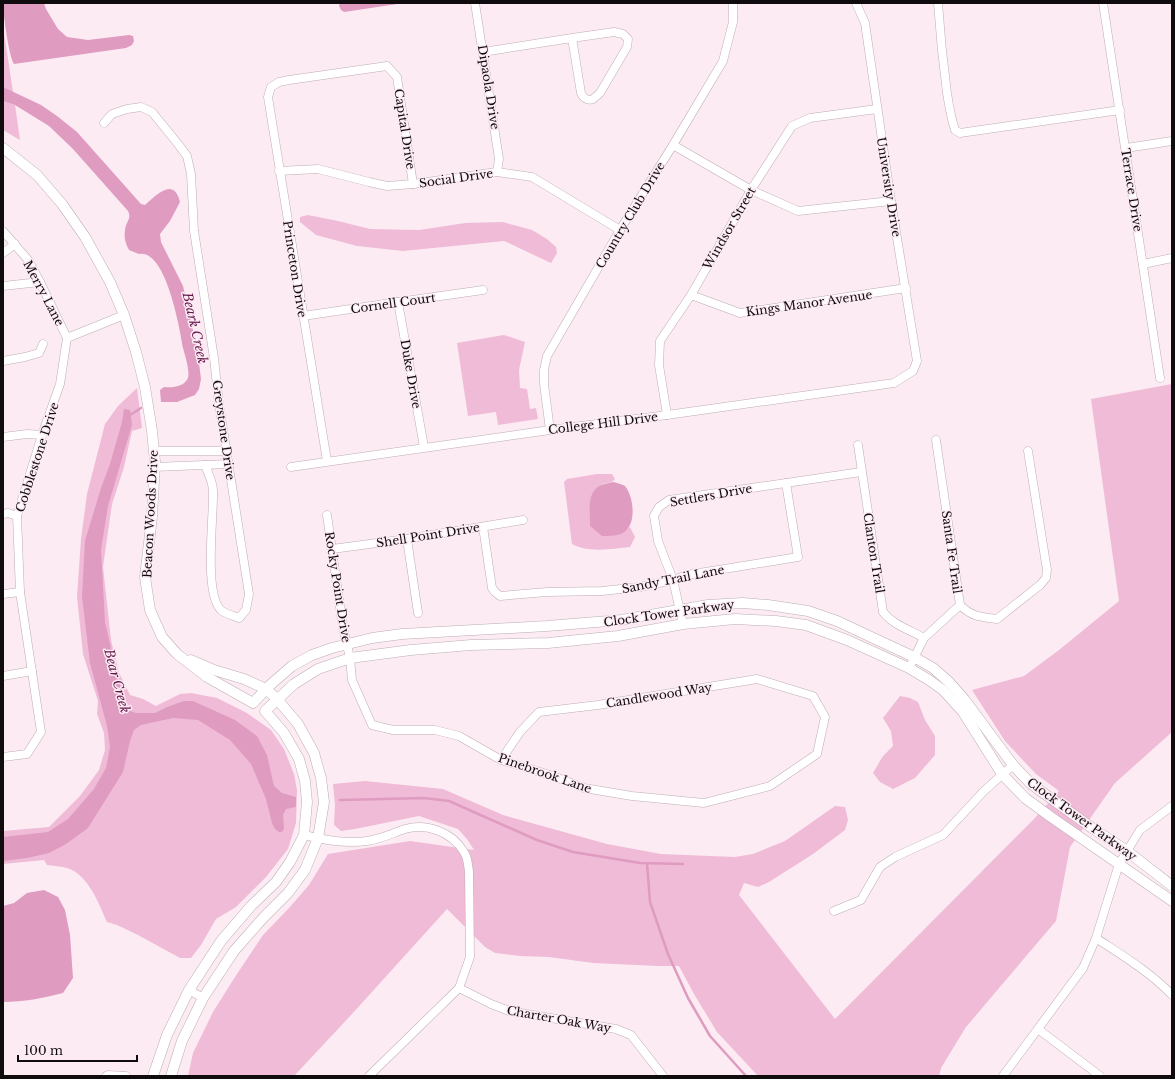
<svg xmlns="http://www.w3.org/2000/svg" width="1175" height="1079" font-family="'Libre Baskerville',serif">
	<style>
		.green { fill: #f0bbd7 }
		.water { fill: #df9bc0 }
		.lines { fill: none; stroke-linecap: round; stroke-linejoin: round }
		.stream { stroke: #df9bc0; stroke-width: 2.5 }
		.minor-casing { stroke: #bdadb5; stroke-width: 9 }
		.tertiary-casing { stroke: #bdadb5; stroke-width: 11 }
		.minor { stroke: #fff; stroke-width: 8 }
		.tertiary { stroke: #fff; stroke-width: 10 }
		.labels { text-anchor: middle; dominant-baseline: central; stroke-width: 3; stroke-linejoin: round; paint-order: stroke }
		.street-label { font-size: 12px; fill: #100b0d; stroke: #fcebf3 }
		.water-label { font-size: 13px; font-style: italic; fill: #66174a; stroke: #fcebf3 }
	</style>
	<rect width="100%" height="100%" fill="#fcebf3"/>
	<g class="green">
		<path d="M3 26 13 92 3 87Z"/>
		<path d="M3 101 15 105 20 140 3 130Z"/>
		<path d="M308 215 338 221 370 229 419 230 465 223 503 222 532 230 547 239 556 247 557 253 551 263 504 241 403 251 357 246 316 235 300 222V217Z"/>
		<path d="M504 335 525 342 519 370 520 388 527 389 530 409 536 408 538 419 498 425 496 412 468 416 457 343Z"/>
		<path d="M1172 384V732L1115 783 1070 847 1056 921 966 1027 941 1068 939 1076H758L717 1032 694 994 679 966H659L593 963 549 957 520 956 495 953 485 947 447 909 352 1014 294 1076H188L193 1053 213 1012 235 977 263 935 289 908 309 885 328 854 410 841 474 850 467 839 458 829 419 816 355 829 341 831 334 825 335 805 333 784 365 781 443 789 503 815 607 844 661 854 735 857 753 854 785 841 835 806 845 807 848 820 845 830 813 854 769 882 758 887 744 883 739 895 835 1019 1034 819 1059 791 1036 774 1005 741 972 690 1024 676 1059 650 1119 601 1091 399Z"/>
		<path d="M137 388 142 428 132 431 124 467 112 504 103 567 111 640 119 673 130 695 143 699 156 706 180 694 191 693 217 698 247 713 271 730 284 749 294 774 297 790 296 823 288 849 266 877 236 907 216 919 201 945 191 958H180L138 935 117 925 107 922C98 902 87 871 63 867 58 866 52 866 47 865L44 860 3 864V831L49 827 80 796 99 770 105 750 104 733 97 714 98 701 83 654 77 597 81 539 87 494 105 424 118 406Z"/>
		<path d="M597 474H612L615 479C611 484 606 482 601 485 587 494 590 512 590 526L623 533 630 527 635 537 630 547C612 549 588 553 572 544L564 482 567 479Z"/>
		<path d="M900 696 910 698 918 702 925 720 935 736V755L915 778 893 789 880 782 873 773 883 756 893 746 891 731 883 718Z"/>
	</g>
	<g class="water">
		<path d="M3 3H44L46 9 58 29 67 37 88 40 129 35 133 36 134 41 132 45 126 48 14 64C9 57 3 13 3 3Z"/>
		<path d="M340 3H404L344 12 341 10 339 6Z"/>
		<path d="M3 87 41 105 57 116 77 132 141 204 145 205C156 195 174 176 180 202L170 221 160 234 161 242 183 286 197 348 201 379 199 389 195 395 177 402H161L160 390 164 387C172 388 184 387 188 378 190 371 185 355 183 348 180 329 166 249 139 254L129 250C125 243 124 237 125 230 126 221 132 219 128 211L73 149 49 126 15 105 3 101Z"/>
		<path d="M124 409 130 410 132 425 108 506 101 550 105 622 117 675 127 710 136 713H155L167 707 184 701H193L235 720 257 736 267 755 274 786 282 793 296 797V807L286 809 283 815 284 829 282 832H279L275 829 272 823 266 799 251 764 230 740 198 720 173 718 141 725 134 730 130 741 123 772 88 828 66 844 49 853 27 858 3 861V837L48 832 68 819 94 789 106 768 110 747 107 726 90 663 82 597 85 541 101 488 110 464 122 422Z"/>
		<path d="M613 482C617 483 622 484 625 486 634 497 637 525 623 533 617 536 609 536 602 536L590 526C590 513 586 492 601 485 604 484 609 483 613 482Z"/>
		<path d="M44 890 58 897 65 910 70 935 73 978 63 993C44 998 23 1002 3 1002V906L14 903 27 893Z"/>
	</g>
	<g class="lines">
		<g class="stream">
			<path d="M129 417 130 415 141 408"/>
			<path d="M340 800 424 798 449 801 537 840 573 852 640 863 683 864"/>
			<path d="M647 863 650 902 668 954 688 998 710 1036 746 1076"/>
		</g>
		<g class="minor-casing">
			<g id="minor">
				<path d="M475 3 499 159 497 172"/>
				<path d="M938 3C940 33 943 63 947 93 949 106 951 118 955 130L960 133 1120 110"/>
				<path d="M1103 3 1160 378"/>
				<path d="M483 52 572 38 614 32 623 34 628 39 627 47 600 93 593 99C587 101 584 99 581 93L572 38"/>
				<path d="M104 123 112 114 127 109 141 107 152 112 178 144 187 156 191 174 194 231 214 358 219 404 249 594 246 610 239 618C234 616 227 614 222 611 203 596 214 516 213 491 213 482 208 473 205 465"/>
				<path d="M673 145 751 190 798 211 891 201"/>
				<path d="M1126 148 1172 141"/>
				<path d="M279 171 318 169 369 182 387 186 413 184 497 172 532 177 620 230"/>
				<path d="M3 231 29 261 40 282 67 338"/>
				<path d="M3 253 15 244"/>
				<path d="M1143 264 1172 258"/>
				<path d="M3 286 40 282"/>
				<path d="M691 295 740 313 906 288"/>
				<path d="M398 302 424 447"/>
				<path d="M303 316 398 302 483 290"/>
				<path d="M67 338 124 315"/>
				<path d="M3 361 25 357 39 353 43 344"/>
				<path d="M667 415 659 365 660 341 691 295 751 190 792 126 810 118 877 109"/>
				<path d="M550 430 544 384V370L547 356 620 230 673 145 723 61 733 22V3"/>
				<path d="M3 437 27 434 42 435"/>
				<path d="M858 445 883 612C893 625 910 630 924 638"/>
				<path d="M154 451H227"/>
				<path d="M327 461 268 97 271 87 279 82 289 80 387 66 397 77 413 184"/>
				<path d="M154 467 229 464"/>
				<path d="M291 467 550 430 667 415 894 383 913 371 917 361 891 201 865 23 856 3"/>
				<path d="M3 514 8 513 17 516"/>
				<path d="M327 515 343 628 350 658 352 680 372 725 393 730H435L459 736 501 760 553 776 584 788 632 796 704 803 770 786 817 754 825 717 813 696 757 679 598 705 539 712 520 732 501 760"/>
				<path d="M483 527 492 588 495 592 500 596 547 592 602 591 640 587 673 580 687 575 798 557 786 483"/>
				<path d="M407 539 418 613"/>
				<path d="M332 549 407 539 523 520"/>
				<path d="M3 594 20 592"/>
				<path d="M960 605C972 617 981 617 997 619L1040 585 1046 578 1047 570 1028 451"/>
				<path d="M683 624 673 580 658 541 654 516 659 507 669 500 861 472"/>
				<path d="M909 668 924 638 960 605 936 440"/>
				<path d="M3 676 32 671"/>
				<path d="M3 757 27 754 41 732 20 592 17 516 42 435 60 384 67 338"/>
				<path d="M304 835C325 840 346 844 367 841 381 839 393 833 405 829 427 823 452 832 464 852 468 858 468 865 469 872L470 957 459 988 491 1004 509 1011 616 1029 631 1035 663 1076"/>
				<path d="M834 911 861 900 880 867 895 857 943 835 984 791 1013 765"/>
				<path d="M1096 938C1123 956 1150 972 1172 995"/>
				<path d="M189 990 203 998"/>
				<path d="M1038 1029 1100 1076"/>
				<path d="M106 1076 108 1075 126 1076"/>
				<path d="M369 1076 459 988"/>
				<path d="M1003 1076 1083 968 1096 938 1119 864 1140 830 1172 806"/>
			</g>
		</g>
		<g class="tertiary-casing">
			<g id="tertiary">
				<path d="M3 148 37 175 62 204 85 237 110 282 124 315 136 352 145 387 152 431 155 462 152 517 145 577 150 610 162 637 177 654 207 677 253 703 269 686 292 666 312 655 332 648 372 638 402 634 547 626 621 620 708 605 743 603 768 605 808 611 837 621 914 657 933 668 949 682 964 699 1013 765 1031 784 1092 828 1127 851 1172 886"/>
				<path d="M153 1076 167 1035 189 990 221 941 251 906 276 882 290 862 304 835 307 802 305 781 299 759 284 733 265 711 294 684 318 669 350 658 411 650 471 645 548 643 618 636 683 624 735 619 776 621 806 625 847 640 909 668 929 680 943 690 963 712 1002 774 1025 798 1051 817 1172 901"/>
				<path d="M171 1076 182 1041 203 998 234 951 263 918 288 893 305 870 318 838 324 802 321 778 314 753 298 724 277 699 266 689 244 679 214 670 191 660"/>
			</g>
		</g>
		<use href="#minor" class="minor"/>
		<use href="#tertiary" class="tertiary"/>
	</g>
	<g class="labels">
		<g class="street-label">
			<text transform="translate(489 87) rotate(81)">Dipaola Drive</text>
			<text transform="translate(405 129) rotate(81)">Capital Drive</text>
			<text transform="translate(456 178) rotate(-8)">Social Drive</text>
			<text transform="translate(889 187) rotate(81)">University Drive</text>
			<text transform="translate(1132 190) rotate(81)">Terrace Drive</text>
			<text transform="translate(630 215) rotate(-59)">Country Club Drive</text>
			<text transform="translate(729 228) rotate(-60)">Windsor Street</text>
			<text transform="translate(295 269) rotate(81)">Princeton Drive</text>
			<text transform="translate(44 293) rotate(62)">Merry Lane</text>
			<text transform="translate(393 303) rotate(-8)">Cornell Court</text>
			<text transform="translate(809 303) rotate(-8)">Kings Manor Avenue</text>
			<text transform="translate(411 374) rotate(80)">Duke Drive</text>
			<text transform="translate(603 423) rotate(-7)">College Hill Drive</text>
			<text transform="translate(224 430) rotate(82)">Greystone Drive</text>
			<text transform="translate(37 457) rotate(-72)">Cobblestone Drive</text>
			<text transform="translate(711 495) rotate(-10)">Settlers Drive</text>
			<text transform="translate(150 514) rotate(-87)">Beacon Woods Drive</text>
			<text transform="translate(428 535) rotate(-9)">Shell Point Drive</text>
			<text transform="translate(952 552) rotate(82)">Santa Fe Trail</text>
			<text transform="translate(874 553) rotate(81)">Clanton Trail</text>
			<text transform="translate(673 579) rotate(-11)">Sandy Trail Lane</text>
			<text transform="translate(338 587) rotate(81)">Rocky Point Drive</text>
			<text transform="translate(669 613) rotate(-8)">Clock Tower Parkway</text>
			<text transform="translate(659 695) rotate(-9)">Candlewood Way</text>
			<text transform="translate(545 773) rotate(19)">Pinebrook Lane</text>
			<text transform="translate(1082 819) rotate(36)">Clock Tower Parkway</text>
			<text transform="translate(559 1019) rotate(10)">Charter Oak Way</text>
		</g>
		<g class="water-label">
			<text transform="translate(195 328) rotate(77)">Beark Creek</text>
			<text transform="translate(117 681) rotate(75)">Bear Creek</text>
		</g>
	</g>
	<rect width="1175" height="1079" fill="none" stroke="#100b0d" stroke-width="8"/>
	<path d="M18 1055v6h119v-6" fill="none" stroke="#100b0d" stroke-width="2"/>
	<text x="24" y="1055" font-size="12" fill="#100b0d" stroke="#fcebf3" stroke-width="3" paint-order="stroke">100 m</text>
</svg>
